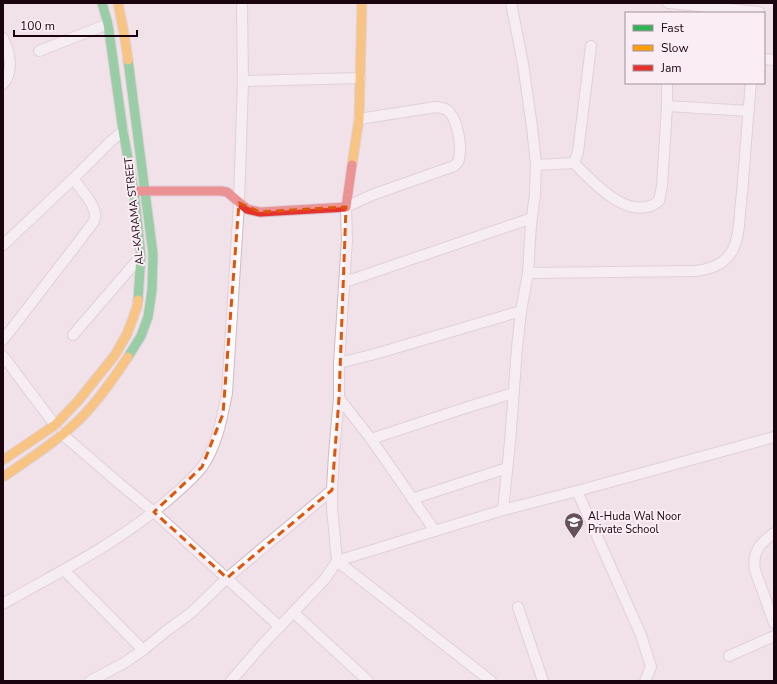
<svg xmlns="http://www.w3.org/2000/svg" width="777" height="684" font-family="'Nunito Sans',sans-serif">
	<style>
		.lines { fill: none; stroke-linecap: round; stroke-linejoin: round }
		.street-casing { stroke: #cebac5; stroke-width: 12 }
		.fast-casing { stroke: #cebac5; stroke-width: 11 }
		.slow-casing { stroke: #cebac5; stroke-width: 11 }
		.jam-casing { stroke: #cebac5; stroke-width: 11 }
		.street { stroke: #fdfafc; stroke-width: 10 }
		.fast { stroke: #30b455; stroke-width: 9 }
		.slow { stroke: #ff9f0a; stroke-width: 9 }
		.jam { stroke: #e5322d; stroke-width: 9 }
		.marked { fill: none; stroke: #de550c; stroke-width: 3; stroke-dasharray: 8 5; stroke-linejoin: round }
		.labels { text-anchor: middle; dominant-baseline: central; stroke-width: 4; stroke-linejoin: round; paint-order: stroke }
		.street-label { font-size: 11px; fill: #190410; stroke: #fbedf4 }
		.poi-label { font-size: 11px; fill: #190410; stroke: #fbedf4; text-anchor: start }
	</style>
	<rect width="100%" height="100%" fill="#f1e1e9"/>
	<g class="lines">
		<g class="street-casing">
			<g id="street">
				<path d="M668 3 759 12"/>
				<path d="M3 38C10 53 14 71 3 84"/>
				<path d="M39 51 108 24"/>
				<path d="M764 59 774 60"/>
				<path d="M243 81 360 78"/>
				<path d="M667 106 749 111"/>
				<path d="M574 163C593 182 630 224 659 201L662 186 667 106V83"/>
				<path d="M536 165 574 163 578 152 591 46"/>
				<path d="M3 245 73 179 111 141 123 131"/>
				<path d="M528 273 696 271C710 269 724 265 732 251 740 237 739 218 741 203 745 163 747 123 751 83"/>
				<path d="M345 282 532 218"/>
				<path d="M73 335 141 256"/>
				<path d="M3 340 93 223C94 220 96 218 95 214 94 203 80 188 73 179"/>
				<path d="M3 356 55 425"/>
				<path d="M339 363 375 354 521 311"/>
				<path d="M339 398 371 439 435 531"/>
				<path d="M62 434 121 485 154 512 280 627"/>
				<path d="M371 439 462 409 513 393"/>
				<path d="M577 491 641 635 651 667 645 681"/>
				<path d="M412 499 507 468"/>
				<path d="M503 510 510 442 517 348 521 311 528 273 531 224 535 194 536 165 532 127 523 64 511 3"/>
				<path d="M774 533C760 543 752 552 755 570L774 623"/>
				<path d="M337 561 503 510 577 491 774 437"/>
				<path d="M337 561 491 681"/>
				<path d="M64 570 143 650"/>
				<path d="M3 604C57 573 114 545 162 505 176 493 191 481 202 467 217 446 222 418 227 393L239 203 243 81 242 3"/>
				<path d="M518 607 543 681"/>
				<path d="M294 613 368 681"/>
				<path d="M729 656 774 636"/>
				<path d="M90 681 124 663 143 650 165 632 192 612 227 578 332 490"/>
				<path d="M231 681 263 644 325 579 337 561 332 508V490L334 454 339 398V363L347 240 346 207 372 195 454 166C456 164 459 162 459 159 462 147 458 122 450 113 447 108 441 108 436 107L359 119"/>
			</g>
		</g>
		<g class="fast-casing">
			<g id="fast">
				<path d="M102 3 108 24 123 131 134 191 141 256 138 300"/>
				<path d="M128 60 153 254 152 290 148 317 141 336 128 357"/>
			</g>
		</g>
		<g class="slow-casing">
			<g id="slow">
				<path d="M118 3 125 39 128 60"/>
				<path d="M352 165 359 119 362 3"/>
				<path d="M3 460 55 425 78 401 115 355 127 334 137 307 138 300"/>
				<path d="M3 477C29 459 56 442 79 420 98 401 113 379 128 357"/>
			</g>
		</g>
		<g class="jam-casing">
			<path id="jam" d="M136 191H221L227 192 247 209 260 212 346 207 352 165"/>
		</g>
		<use href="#street" class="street"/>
		<use href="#fast" class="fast"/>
		<use href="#slow" class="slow"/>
		<use href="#jam" class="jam"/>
	</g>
	<path d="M0 0H777V684H0ZM239 203 260 212 346 207 339 398 332 490 227 578 154 512 202 467 223 414Z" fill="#f1e1e9" fill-opacity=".55" fill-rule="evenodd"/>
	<path class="marked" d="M239 203 260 212 346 207 339 398 332 490 227 578 154 512 202 467 223 414Z"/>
	<defs>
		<g id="school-pin" transform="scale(1)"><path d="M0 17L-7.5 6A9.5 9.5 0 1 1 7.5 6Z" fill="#65515c" stroke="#fbedf4"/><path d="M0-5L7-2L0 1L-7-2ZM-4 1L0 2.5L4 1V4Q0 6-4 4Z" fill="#fff"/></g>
	</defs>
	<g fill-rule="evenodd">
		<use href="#school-pin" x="574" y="522"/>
	</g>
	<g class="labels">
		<g class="street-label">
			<text transform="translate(134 211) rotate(-96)">AL-KARAMA STREET</text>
		</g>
		<g class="poi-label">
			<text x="588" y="516">Al-Huda Wal Noor<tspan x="588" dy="13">Private School</tspan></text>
		</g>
	</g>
	<rect width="777" height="684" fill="none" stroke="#190410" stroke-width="8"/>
	<rect x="625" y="12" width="140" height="72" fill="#fbedf4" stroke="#a19099"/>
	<rect x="633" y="25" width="20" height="6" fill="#30b455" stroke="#a19099"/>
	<text x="661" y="32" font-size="12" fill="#190410">Fast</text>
	<rect x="633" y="45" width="20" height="6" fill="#ff9f0a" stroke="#a19099"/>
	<text x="661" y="52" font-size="12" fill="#190410">Slow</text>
	<rect x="633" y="65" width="20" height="6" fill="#e5322d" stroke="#a19099"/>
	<text x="661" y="72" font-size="12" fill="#190410">Jam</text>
	<path d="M14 30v6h123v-6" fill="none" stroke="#190410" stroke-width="2"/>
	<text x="20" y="30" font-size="12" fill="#190410" stroke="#fbedf4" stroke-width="3" paint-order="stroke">100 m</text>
</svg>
